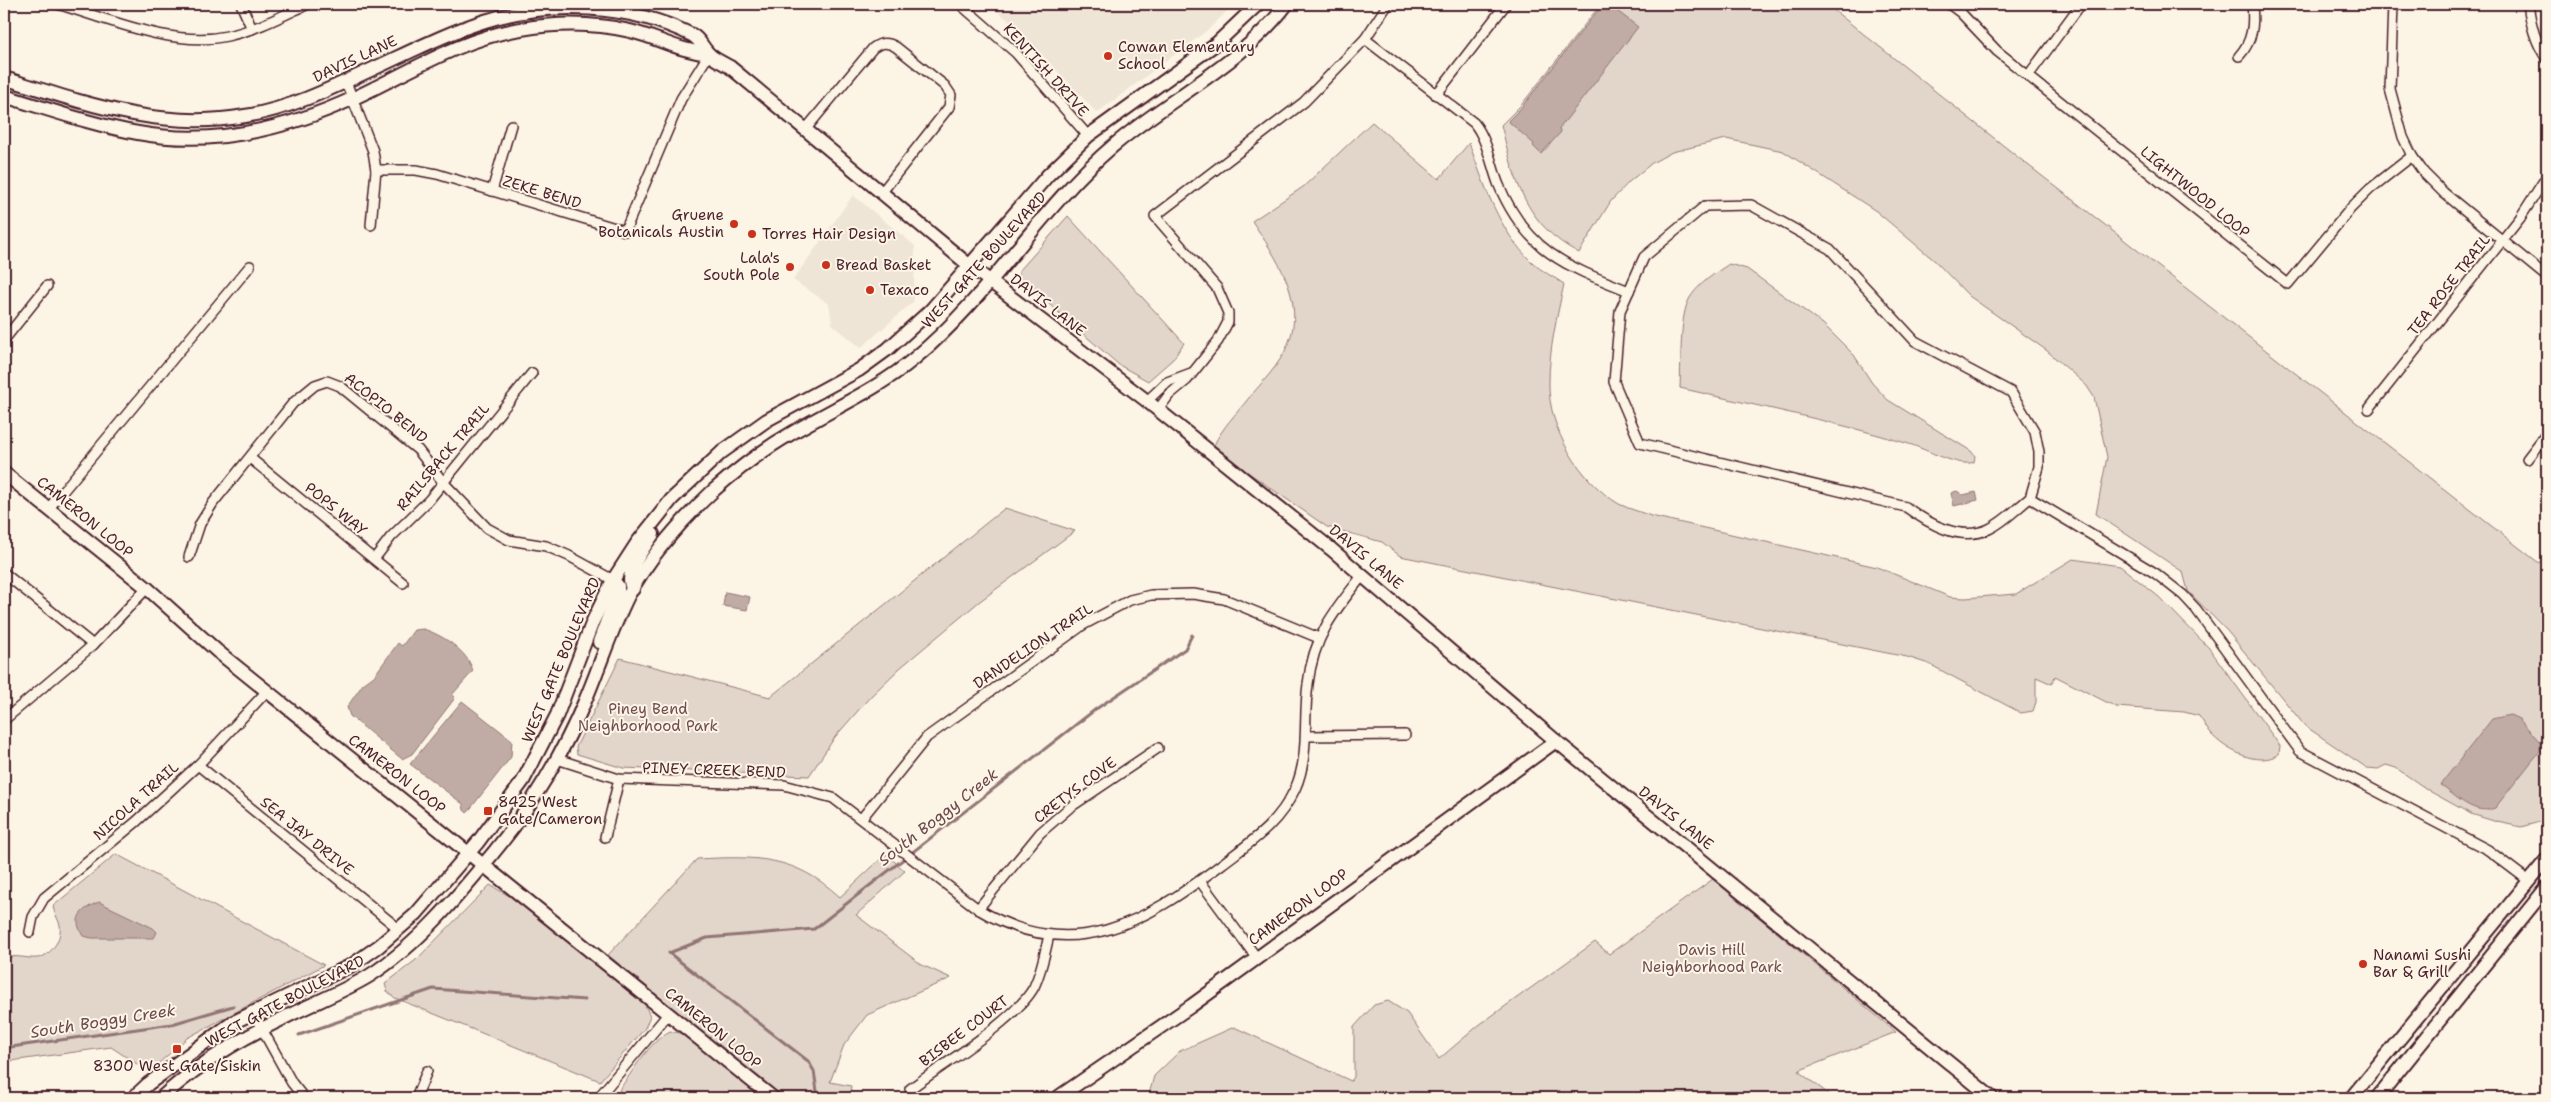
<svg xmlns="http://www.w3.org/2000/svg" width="2551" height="1102" font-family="'Shantell Sans',sans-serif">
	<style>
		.built { fill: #eee5d7 }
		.green { fill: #e2d5ca; stroke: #967a7a }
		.water { fill: #c0aca5; stroke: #917474 }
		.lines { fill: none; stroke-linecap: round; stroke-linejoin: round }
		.stream { stroke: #917474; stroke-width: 3 }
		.street-casing { stroke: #4a1f2b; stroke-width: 12 }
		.secondary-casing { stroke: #4a1f2b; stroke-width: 16 }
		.street { stroke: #fcf5e5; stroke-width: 9 }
		.secondary { stroke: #fcf5e5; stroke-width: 12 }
		.poi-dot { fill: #c8321e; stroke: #fcf5e5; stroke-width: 2 }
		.labels { text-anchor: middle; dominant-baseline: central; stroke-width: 4; stroke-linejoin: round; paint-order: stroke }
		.poi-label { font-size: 15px; fill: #4a1f2b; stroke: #fcf5e5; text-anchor: start }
		.street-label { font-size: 15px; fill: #4a1f2b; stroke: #fcf5e5 }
		.park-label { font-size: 15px; fill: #704c53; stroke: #fcf5e5 }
		.water-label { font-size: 16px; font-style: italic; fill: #6d4950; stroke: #fcf5e5 }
	</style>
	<rect width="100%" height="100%" fill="#fcf5e5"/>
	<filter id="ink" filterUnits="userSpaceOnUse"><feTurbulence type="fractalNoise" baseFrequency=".02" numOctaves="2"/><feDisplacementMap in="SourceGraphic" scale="10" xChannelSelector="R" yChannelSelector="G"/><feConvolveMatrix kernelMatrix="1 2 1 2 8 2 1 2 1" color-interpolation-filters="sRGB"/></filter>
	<g filter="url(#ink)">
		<g class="built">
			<path d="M987 4H1234L1209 29 1097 113 1011 22Z"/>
			<path d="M853 195 915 246 914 301 861 348 832 324 829 304 793 280Z"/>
		</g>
		<g class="green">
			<path d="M1601 4H1826L2019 158 2539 563 2547 553V820L2521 827 2497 822 2471 814 2431 792 2396 768 2386 765 2378 769 2367 768 2305 726 2228 632 2188 591 2183 572 2096 514 2107 457 2094 397 2086 385 2046 350 1969 296 1935 261 1876 211 1783 151 1726 139 1672 152 1652 163 1630 181 1611 201 1579 253C1524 224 1515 180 1501 125L1522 104Z"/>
			<path d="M1372 122 1439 179 1469 143C1485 186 1498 230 1532 262 1541 271 1554 277 1564 284 1557 317 1549 349 1549 383 1548 429 1580 481 1619 504 1629 509 1641 512 1651 516L1877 567 1950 597 1965 598 2016 594 2073 559 2120 566 2159 597 2209 648 2280 746 2279 754C2258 768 2225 750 2210 733 2206 728 2203 721 2199 716L2184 712 2116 707 2055 676 2052 684 2036 677V702L2033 711 2021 713 1929 664 1907 657 1400 556 1382 542 1327 527 1243 469 1214 445C1222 428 1236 414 1248 399 1262 382 1280 365 1288 344 1307 300 1275 256 1252 221L1303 187Z"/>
			<path d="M1068 216 1184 343 1173 359 1148 381 1119 365 1019 278V271Z"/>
			<path d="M1729 264 1747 269 1823 324 1854 355 1872 383 1888 400 1971 451 1975 456 1974 462C1959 468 1926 449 1909 444 1835 421 1756 406 1680 388 1681 366 1680 326 1686 307 1691 288 1714 274 1729 264Z"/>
			<path d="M1005 508 1075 531 980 601 900 668 870 697 835 737 809 776 623 768 577 754 576 747 620 658 770 697Z"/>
			<path d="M116 854 324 965 187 1038 149 1072 111 1047 4 1062V958C27 952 39 969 56 944 59 939 61 931 60 925 58 918 54 914 53 906Z"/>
			<path d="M886 854 905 871 856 915 922 965 951 978 867 1015 844 1045 830 1082 851 1086 850 1098H783L608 955 697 859C756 856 794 855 840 897Z"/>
			<path d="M1713 879 1896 1032 1798 1071 1834 1098H1148L1154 1076 1180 1051 1234 1027 1351 1081 1354 1077V1027L1374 1005 1388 1001 1407 1013 1439 1059 1479 1025 1595 942 1609 954Z"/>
			<path d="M490 885 513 898 645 1005 650 1016 645 1028 600 1081 395 998 387 991 385 984 417 959Z"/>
			<path d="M670 1031 680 1033 762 1098H627L619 1090C633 1071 649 1042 670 1031Z"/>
		</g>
		<g class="water">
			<path d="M1603 4H1608L1638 27 1559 129 1561 132 1541 154 1533 146 1534 144 1508 121 1521 108Z"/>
			<path d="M1957 491 1963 495 1976 492 1978 500 1954 506 1951 493Z"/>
			<path d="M725 592 750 597 747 610 723 606Z"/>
			<path d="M423 629C441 634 468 651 473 671L452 695 455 698 412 754 402 759 350 716 347 707 363 684 374 676 398 643 402 646 414 630Z"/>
			<path d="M462 701 512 740 511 757 467 813 464 810 463 804 410 764Z"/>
			<path d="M2510 715 2519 719 2540 742V751L2495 808C2474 816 2456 796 2440 785L2492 719Z"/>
			<path d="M99 902 153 928 157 932 154 938H92L83 936C71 917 82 909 99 902Z"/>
		</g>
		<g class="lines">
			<g class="stream">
				<path d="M299 1035 433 989 585 1000"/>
				<path d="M4 1048 172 1024 233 1006"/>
				<path d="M818 1098 814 1071 808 1061 669 953 707 938 814 929 1096 709 1185 649 1192 635"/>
			</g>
			<g class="street-casing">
				<g id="street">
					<path d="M57 4C109 19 173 48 227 36 256 30 282 16 308 4"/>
					<path d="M241 4 252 29"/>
					<path d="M960 4 1016 53 1088 136"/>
					<path d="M1388 4 1365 39 1474 123C1487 139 1491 164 1498 183 1526 251 1565 266 1629 291"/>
					<path d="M1949 4 1961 13 1997 51 2288 284 2351 208 2370 189 2412 156"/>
					<path d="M2393 4 2390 89 2403 137 2412 156 2424 173 2444 193 2547 277"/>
					<path d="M2528 4C2531 25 2535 42 2547 59"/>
					<path d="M2239 56C2253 41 2254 24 2252 4"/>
					<path d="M2028 76 2081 4"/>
					<path d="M346 82 373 151 376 170 371 225"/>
					<path d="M1436 95 1506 4"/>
					<path d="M805 130 873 48C881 42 888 42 896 47L945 86 951 95 949 107 882 192"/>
					<path d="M376 170H416L437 174 625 231 681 99 709 54"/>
					<path d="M492 191 511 125"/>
					<path d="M4 340 47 286"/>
					<path d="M1147 401 1167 382 1191 373"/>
					<path d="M2369 409 2520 218 2547 176"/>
					<path d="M1158 410 1169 395 1187 380 1218 341 1228 322V313L1217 288 1155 216 1304 102 1365 39"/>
					<path d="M250 458 403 583"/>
					<path d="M2527 459 2547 433"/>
					<path d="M2030 498 2039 467V452L2035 432 2011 392 1915 341 1830 249 1751 205 1705 206 1644 257 1620 311 1614 382 1640 443 1906 507C1929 524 1960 542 1989 529 2004 522 2017 508 2030 498L2155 573 2183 595 2196 609 2300 751 2488 850 2529 881"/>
					<path d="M49 508 250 266"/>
					<path d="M189 557 200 524 213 503 293 403 315 385 327 381 340 386 418 450 443 482 487 528 509 540 546 546 569 556 613 580"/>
					<path d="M375 558 391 537 429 500 532 373"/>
					<path d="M4 573 93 645"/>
					<path d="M4 720 93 645 147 588"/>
					<path d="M1307 736 1405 735"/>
					<path d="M557 759 619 779 784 785 833 798 978 909C1073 966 1144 923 1222 864 1252 841 1278 825 1295 789 1310 756 1303 719 1308 684 1313 637 1334 611 1363 575"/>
					<path d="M198 765 399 929"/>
					<path d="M862 818 927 737 1083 625 1130 600 1151 595 1193 594 1224 599 1319 638"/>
					<path d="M605 837 619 779"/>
					<path d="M1200 881 1256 957"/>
					<path d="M978 909 1040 833 1069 808 1158 748"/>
					<path d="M30 932 33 917 44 898 136 822 198 765 267 691"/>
					<path d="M252 1011 292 1083 304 1098"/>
					<path d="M910 1089C942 1065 1017 1019 1034 987 1042 970 1045 953 1049 935"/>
					<path d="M416 1098 427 1071"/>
					<path d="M598 1098 669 1013"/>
				</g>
			</g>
			<g class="secondary-casing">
				<g id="secondary">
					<path d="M4 78C84 103 161 131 245 116 288 109 326 91 364 73 404 55 443 34 485 21 551 0 629 4 692 35 700 39 703 49 710 55 716 60 723 63 730 67L970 266 1147 401 1331 549 1556 741 1992 1098"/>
					<path d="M4 96C48 109 93 125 138 133 213 147 287 129 354 98 408 73 462 38 521 29 556 23 595 23 630 31 659 38 679 51 709 54"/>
					<path d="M4 473 147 588 217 651 773 1098"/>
					<path d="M633 589C622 574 645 547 653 534"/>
					<path d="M599 642 618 591V586L613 580"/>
					<path d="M133 1098 148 1084 232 1023 352 965 379 946 416 914 478 842 523 781 557 715 593 621 613 580 637 543 672 499 722 452 767 420 859 370 888 349 931 310 1048 175 1088 136 1217 43 1258 4"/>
					<path d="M161 1098C197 1065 238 1040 282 1019 310 1004 341 993 369 976 418 945 457 897 494 852 532 806 562 755 585 701 600 666 611 630 628 596 649 557 682 520 714 490 738 469 764 449 792 433 834 408 877 390 915 358 990 296 1039 209 1113 146 1169 98 1242 64 1287 4"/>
					<path d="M1057 1098 1191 1006 1556 741"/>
					<path d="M2351 1098 2547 859"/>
					<path d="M2377 1098 2547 887"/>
				</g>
			</g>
			<use href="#street" class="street"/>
			<use href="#secondary" class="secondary"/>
		</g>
	</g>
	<g class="poi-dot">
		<circle cx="1108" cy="56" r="5"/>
		<circle cx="734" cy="224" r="5"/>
		<circle cx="752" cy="234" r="5"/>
		<circle cx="826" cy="265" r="5"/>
		<circle cx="790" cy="267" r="5"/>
		<circle cx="870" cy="290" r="5"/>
		<rect x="483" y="806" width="10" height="10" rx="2.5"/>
		<circle cx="2363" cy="964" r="5"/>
		<rect x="172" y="1044" width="10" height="10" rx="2.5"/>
	</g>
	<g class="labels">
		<g class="poi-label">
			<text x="1118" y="47">Cowan Elementary<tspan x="1118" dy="17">School</tspan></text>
			<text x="724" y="215" text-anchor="end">Gruene<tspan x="724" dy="17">Botanicals Austin</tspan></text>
			<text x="762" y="234">Torres Hair Design</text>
			<text x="780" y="258" text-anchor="end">Lala's<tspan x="780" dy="17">South Pole</tspan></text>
			<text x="836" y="265">Bread Basket</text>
			<text x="880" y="290">Texaco</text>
			<text x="498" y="802">8425 West<tspan x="498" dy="17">Gate/Cameron</tspan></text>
			<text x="2373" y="955">Nanami Sushi<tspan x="2373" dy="17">Bar &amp; Grill</tspan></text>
			<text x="177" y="1066" text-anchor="middle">8300 West Gate/Siskin</text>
		</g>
		<g class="street-label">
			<text transform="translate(355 59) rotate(-25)">DAVIS LANE</text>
			<text transform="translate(1046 70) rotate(48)">KENTISH DRIVE</text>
			<text transform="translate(542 192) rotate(17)">ZEKE BEND</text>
			<text transform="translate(2195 192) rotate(39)">LIGHTWOOD LOOP</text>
			<text transform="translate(984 260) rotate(-48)">WEST GATE BOULEVARD</text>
			<text transform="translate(2449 285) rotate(-52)">TEA ROSE TRAIL</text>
			<text transform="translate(1048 305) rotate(38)">DAVIS LANE</text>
			<text transform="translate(386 408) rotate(39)">ACOPIO BEND</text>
			<text transform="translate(443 457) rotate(-50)">RAILSBACK TRAIL</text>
			<text transform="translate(336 509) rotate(39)">POPS WAY</text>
			<text transform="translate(85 517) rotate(39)">CAMERON LOOP</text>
			<text transform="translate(1366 557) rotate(40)">DAVIS LANE</text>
			<text transform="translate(1033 646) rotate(-34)">DANDELION TRAIL</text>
			<text transform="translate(561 660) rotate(-67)">WEST GATE BOULEVARD</text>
			<text transform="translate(714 770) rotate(2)">PINEY CREEK BEND</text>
			<text transform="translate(397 774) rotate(38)">CAMERON LOOP</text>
			<text transform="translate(1075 790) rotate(-37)">CRETYS COVE</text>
			<text transform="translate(136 801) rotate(-42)">NICOLA TRAIL</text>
			<text transform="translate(1676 818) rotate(39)">DAVIS LANE</text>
			<text transform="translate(307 836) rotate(39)">SEA JAY DRIVE</text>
			<text transform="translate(1298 907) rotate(-36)">CAMERON LOOP</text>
			<text transform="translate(285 1001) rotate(-28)">WEST GATE BOULEVARD</text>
			<text transform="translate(713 1028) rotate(39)">CAMERON LOOP</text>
			<text transform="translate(964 1031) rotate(-37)">BISBEE COURT</text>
		</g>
		<g class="park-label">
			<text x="648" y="709">Piney Bend<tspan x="648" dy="17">Neighborhood Park</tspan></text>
			<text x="1712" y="950">Davis Hill<tspan x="1712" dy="17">Neighborhood Park</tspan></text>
		</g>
		<g class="water-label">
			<text transform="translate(938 817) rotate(-38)">South Boggy Creek</text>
			<text transform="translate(103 1021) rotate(-9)">South Boggy Creek</text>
		</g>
	</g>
	<rect width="2551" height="1102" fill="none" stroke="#fcf5e5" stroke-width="20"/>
	<rect x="10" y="10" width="2531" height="1082" fill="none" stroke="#4a1f2b" stroke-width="2" filter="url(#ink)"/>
</svg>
